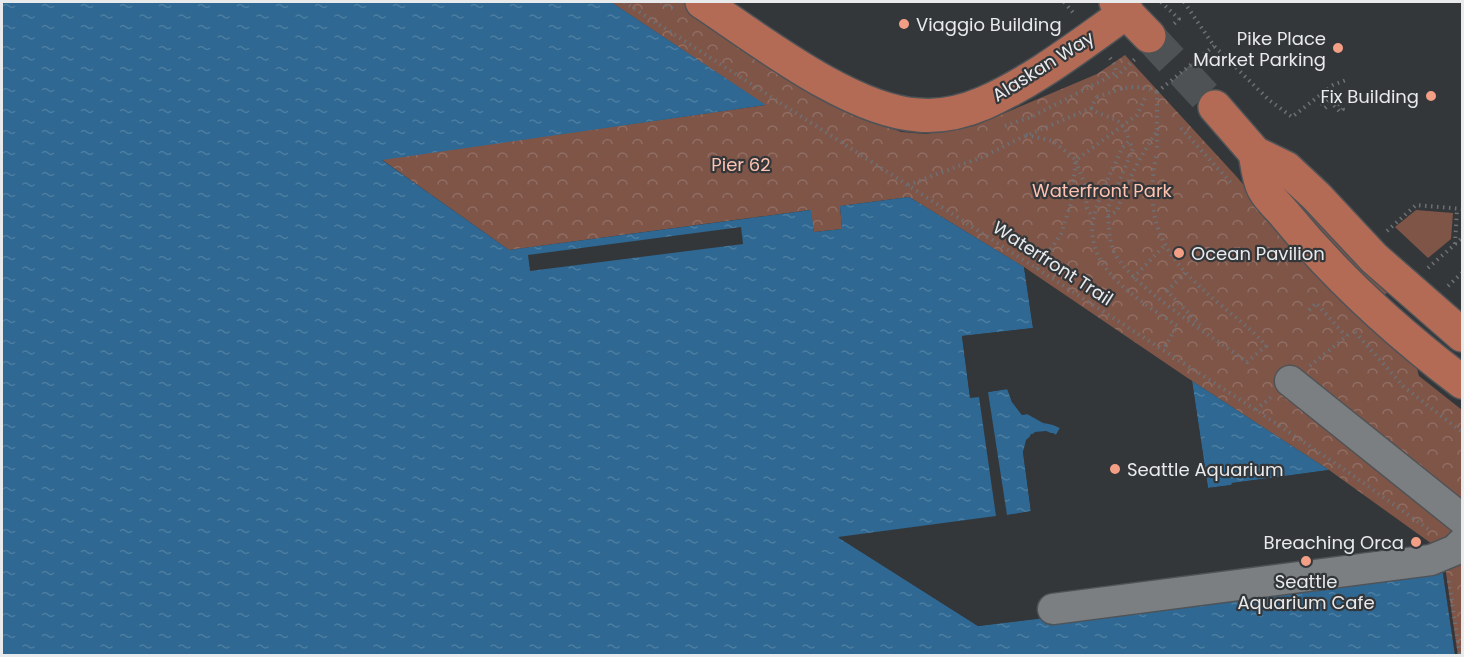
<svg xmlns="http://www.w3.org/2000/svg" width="1464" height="657" font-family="Poppins,sans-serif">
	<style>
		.green { fill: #7f5548 }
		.forest { fill: url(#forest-crowns) }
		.water { fill: url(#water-ripples) }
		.pier { fill: #34373a; fill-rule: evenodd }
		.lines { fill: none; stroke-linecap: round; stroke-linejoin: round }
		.major-tunnel { stroke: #4f5255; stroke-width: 33; stroke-dasharray: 33 16; stroke-linecap: butt }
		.minor-casing { stroke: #505356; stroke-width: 33 }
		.major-casing { stroke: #505356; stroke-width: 36 }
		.path { stroke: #6e7073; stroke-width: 4; stroke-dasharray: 1.5 4.5; stroke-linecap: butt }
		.minor { stroke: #7b7f82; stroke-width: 30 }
		.major { stroke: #b46b56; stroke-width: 33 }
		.path-bridge { stroke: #6e7073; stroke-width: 4; stroke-dasharray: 1.5 4.5; stroke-linecap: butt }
		.poi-dot { fill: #f39f86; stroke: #34373a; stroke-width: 2 }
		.labels { text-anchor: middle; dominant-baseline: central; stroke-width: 4.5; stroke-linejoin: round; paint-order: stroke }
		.poi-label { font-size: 18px; fill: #e8eaec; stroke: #34373a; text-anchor: start }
		.street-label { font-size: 18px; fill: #e8eaec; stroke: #34373a }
		.park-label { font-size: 18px; fill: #fec2b0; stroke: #34373a }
	</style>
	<defs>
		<pattern id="forest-crowns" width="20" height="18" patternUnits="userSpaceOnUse" patternTransform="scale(1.5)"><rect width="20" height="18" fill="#7f5548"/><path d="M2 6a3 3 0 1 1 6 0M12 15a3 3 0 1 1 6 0" fill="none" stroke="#916e63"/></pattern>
		<pattern id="water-ripples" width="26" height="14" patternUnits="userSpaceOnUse" patternTransform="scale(1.5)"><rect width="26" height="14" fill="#2e6893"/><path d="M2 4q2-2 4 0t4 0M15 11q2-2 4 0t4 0" fill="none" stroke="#4c7ea2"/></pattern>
	</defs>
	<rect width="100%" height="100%" fill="#34373a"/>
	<g class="green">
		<path d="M1272 180 1307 205 1389 291 1382 297Z"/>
		<path d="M1416 210 1453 213 1451 239 1428 258 1395 227Z"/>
	</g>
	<path class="forest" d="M611 2H683L866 119 901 132 926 134 974 126 1097 74 1125 55 1236 176 1306 257 1416 365 1419 376 1462 410V655H1455L1442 567 1446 554 1329 470 1192 381 1024 267 909 197 840 206 842 229 814 232 810 210 509 250 381 159 765 105Z"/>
	<g class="water">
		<path d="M2 2H611L766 105 382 160 509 250 811 210 814 232 842 229 840 206 909 197 1024 267 1033 328 962 336 970 397 988 395V392L1008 389 1012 402 1022 415 1027 414 1060 428 1056 435 1053 433 1031 434 1023 452 1031 512 839 538 978 626 1442 567 1455 655H2Z"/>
		<path d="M1192 381 1329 470 1232 483V485L1208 488Z"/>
	</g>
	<g class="pier">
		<path d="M741 227 743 244 530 271 528 255Z"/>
		<path d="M1024 267 1028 270 1035 330 965 339 972 394 985 393 987 389 1009 386 1014 401 1023 412 1028 411 1037 417 1055 422 1063 427 1057 438 1046 434 1036 435 1027 445 1034 513 847 539 978 623 1445 566 1458 656 1455 655 1442 567 1197 600 978 626 838 537 996 516 979 397 970 398 962 336 1033 328ZM1007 389 1012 402 1022 415 1027 414 1043 423 1054 425 1060 428 1056 435 1046 431 1035 432 1026 440 1023 452 1031 511 1007 515 988 392Z"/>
		<path d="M1018 347 1021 351 1016 359 1012 374 1018 375V383L987 387 983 352Z"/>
		<path d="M1189 379 1192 381 1208 488 1231 485 1232 483 1329 470 1331 472 1206 491Z"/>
	</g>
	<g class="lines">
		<path class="major-tunnel" d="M1149 36 1215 107"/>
		<g class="minor-casing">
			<g id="minor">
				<path d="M1290 381 1462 519"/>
				<path d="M1053 609 1431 560 1455 550 1462 543"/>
			</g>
		</g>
		<g class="major-casing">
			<g id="major">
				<path d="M702 2C758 39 850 111 918 115 940 117 963 112 984 103 1036 80 1081 44 1127 12"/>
				<path d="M1116 2 1149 36"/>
				<path d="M1215 107 1255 153 1286 168 1317 197 1374 258 1462 335"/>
				<path d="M1255 153C1257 163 1258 175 1262 185 1266 196 1280 208 1287 217 1338 279 1399 334 1462 382"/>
			</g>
		</g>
		<g class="path">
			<path d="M624 2 1256 410 1348 472 1431 531"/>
			<path d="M661 2 675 10"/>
			<path d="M1064 2 1075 15"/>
			<path d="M1161 2 1179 19 1174 24"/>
			<path d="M1184 2 1214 46 1269 100 1292 117 1333 85 1346 80"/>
			<path d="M1116 77 1135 59"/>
			<path d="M1330 101 1340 112 1343 109 1332 96 1322 104 1325 108 1335 99"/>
			<path d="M1005 126 1031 117 1109 77 1116 72 1115 65 1110 58"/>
			<path d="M1181 128 1231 183"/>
			<path d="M1156 133C1139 158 1127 182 1117 211L1108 216V207L1133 149 1129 141 1122 148C1113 170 1100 192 1094 216 1081 269 1142 301 1177 326L1163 350"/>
			<path d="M1026 135 1053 141 1076 160 1137 115 1146 96"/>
			<path d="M1076 161 1085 185 1087 208 1093 218"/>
			<path d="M908 185 985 156 1014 141 1091 108 1097 97"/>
			<path d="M1108 216C1109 227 1109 239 1113 249 1124 282 1216 339 1247 362L1266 346C1253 330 1237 319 1222 306 1166 260 1141 226 1157 152"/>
			<path d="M1387 231 1416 205 1462 209"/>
			<path d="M1455 244 1457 209"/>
			<path d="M1428 268 1462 238"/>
			<path d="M1037 269 1061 234 1071 203 1076 160"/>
			<path d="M1185 273 1167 291 1200 325"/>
			<path d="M1133 278 1165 245"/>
			<path d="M1448 286 1462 273"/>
			<path d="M1309 310 1316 303 1346 336"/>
			<path d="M1355 332 1404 387 1462 432"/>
			<path d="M1310 366 1349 334"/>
			<path d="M1256 410 1271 397"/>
			<path d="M1449 581 1460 656"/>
		</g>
		<use href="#minor" class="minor"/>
		<use href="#major" class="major"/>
		<g class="path-bridge">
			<path d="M1157 92 1214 46"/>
			<path d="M1157 92V152"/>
			<path d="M1097 97C1122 89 1131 82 1157 92"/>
			<path d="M1091 108C1108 122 1122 112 1129 141"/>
		</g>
	</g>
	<g class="poi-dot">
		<circle cx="904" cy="24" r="6"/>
		<circle cx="1338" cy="48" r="6"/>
		<circle cx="1431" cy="96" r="6"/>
		<circle cx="1179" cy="253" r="6"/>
		<circle cx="1115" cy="469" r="6"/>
		<circle cx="1416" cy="542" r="6"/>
		<circle cx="1306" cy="561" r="6"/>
	</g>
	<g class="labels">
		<g class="poi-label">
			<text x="916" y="24">Viaggio Building</text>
			<text x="1326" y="38" text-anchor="end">Pike Place<tspan x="1326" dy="21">Market Parking</tspan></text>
			<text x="1419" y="96" text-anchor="end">Fix Building</text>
			<text x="1191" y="253">Ocean Pavilion</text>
			<text x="1127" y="469">Seattle Aquarium</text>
			<text x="1404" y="542" text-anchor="end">Breaching Orca</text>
			<text x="1306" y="581" text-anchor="middle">Seattle<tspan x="1306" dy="21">Aquarium Cafe</tspan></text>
		</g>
		<g class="street-label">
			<text transform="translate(1043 66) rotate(-32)">Alaskan Way</text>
			<text transform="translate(1053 263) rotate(33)">Waterfront Trail</text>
		</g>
		<g class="park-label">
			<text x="741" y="164">Pier 62</text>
			<text x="1102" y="190">Waterfront Park</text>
		</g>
	</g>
	<rect width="1464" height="657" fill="none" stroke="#e8eaec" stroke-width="6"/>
</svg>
